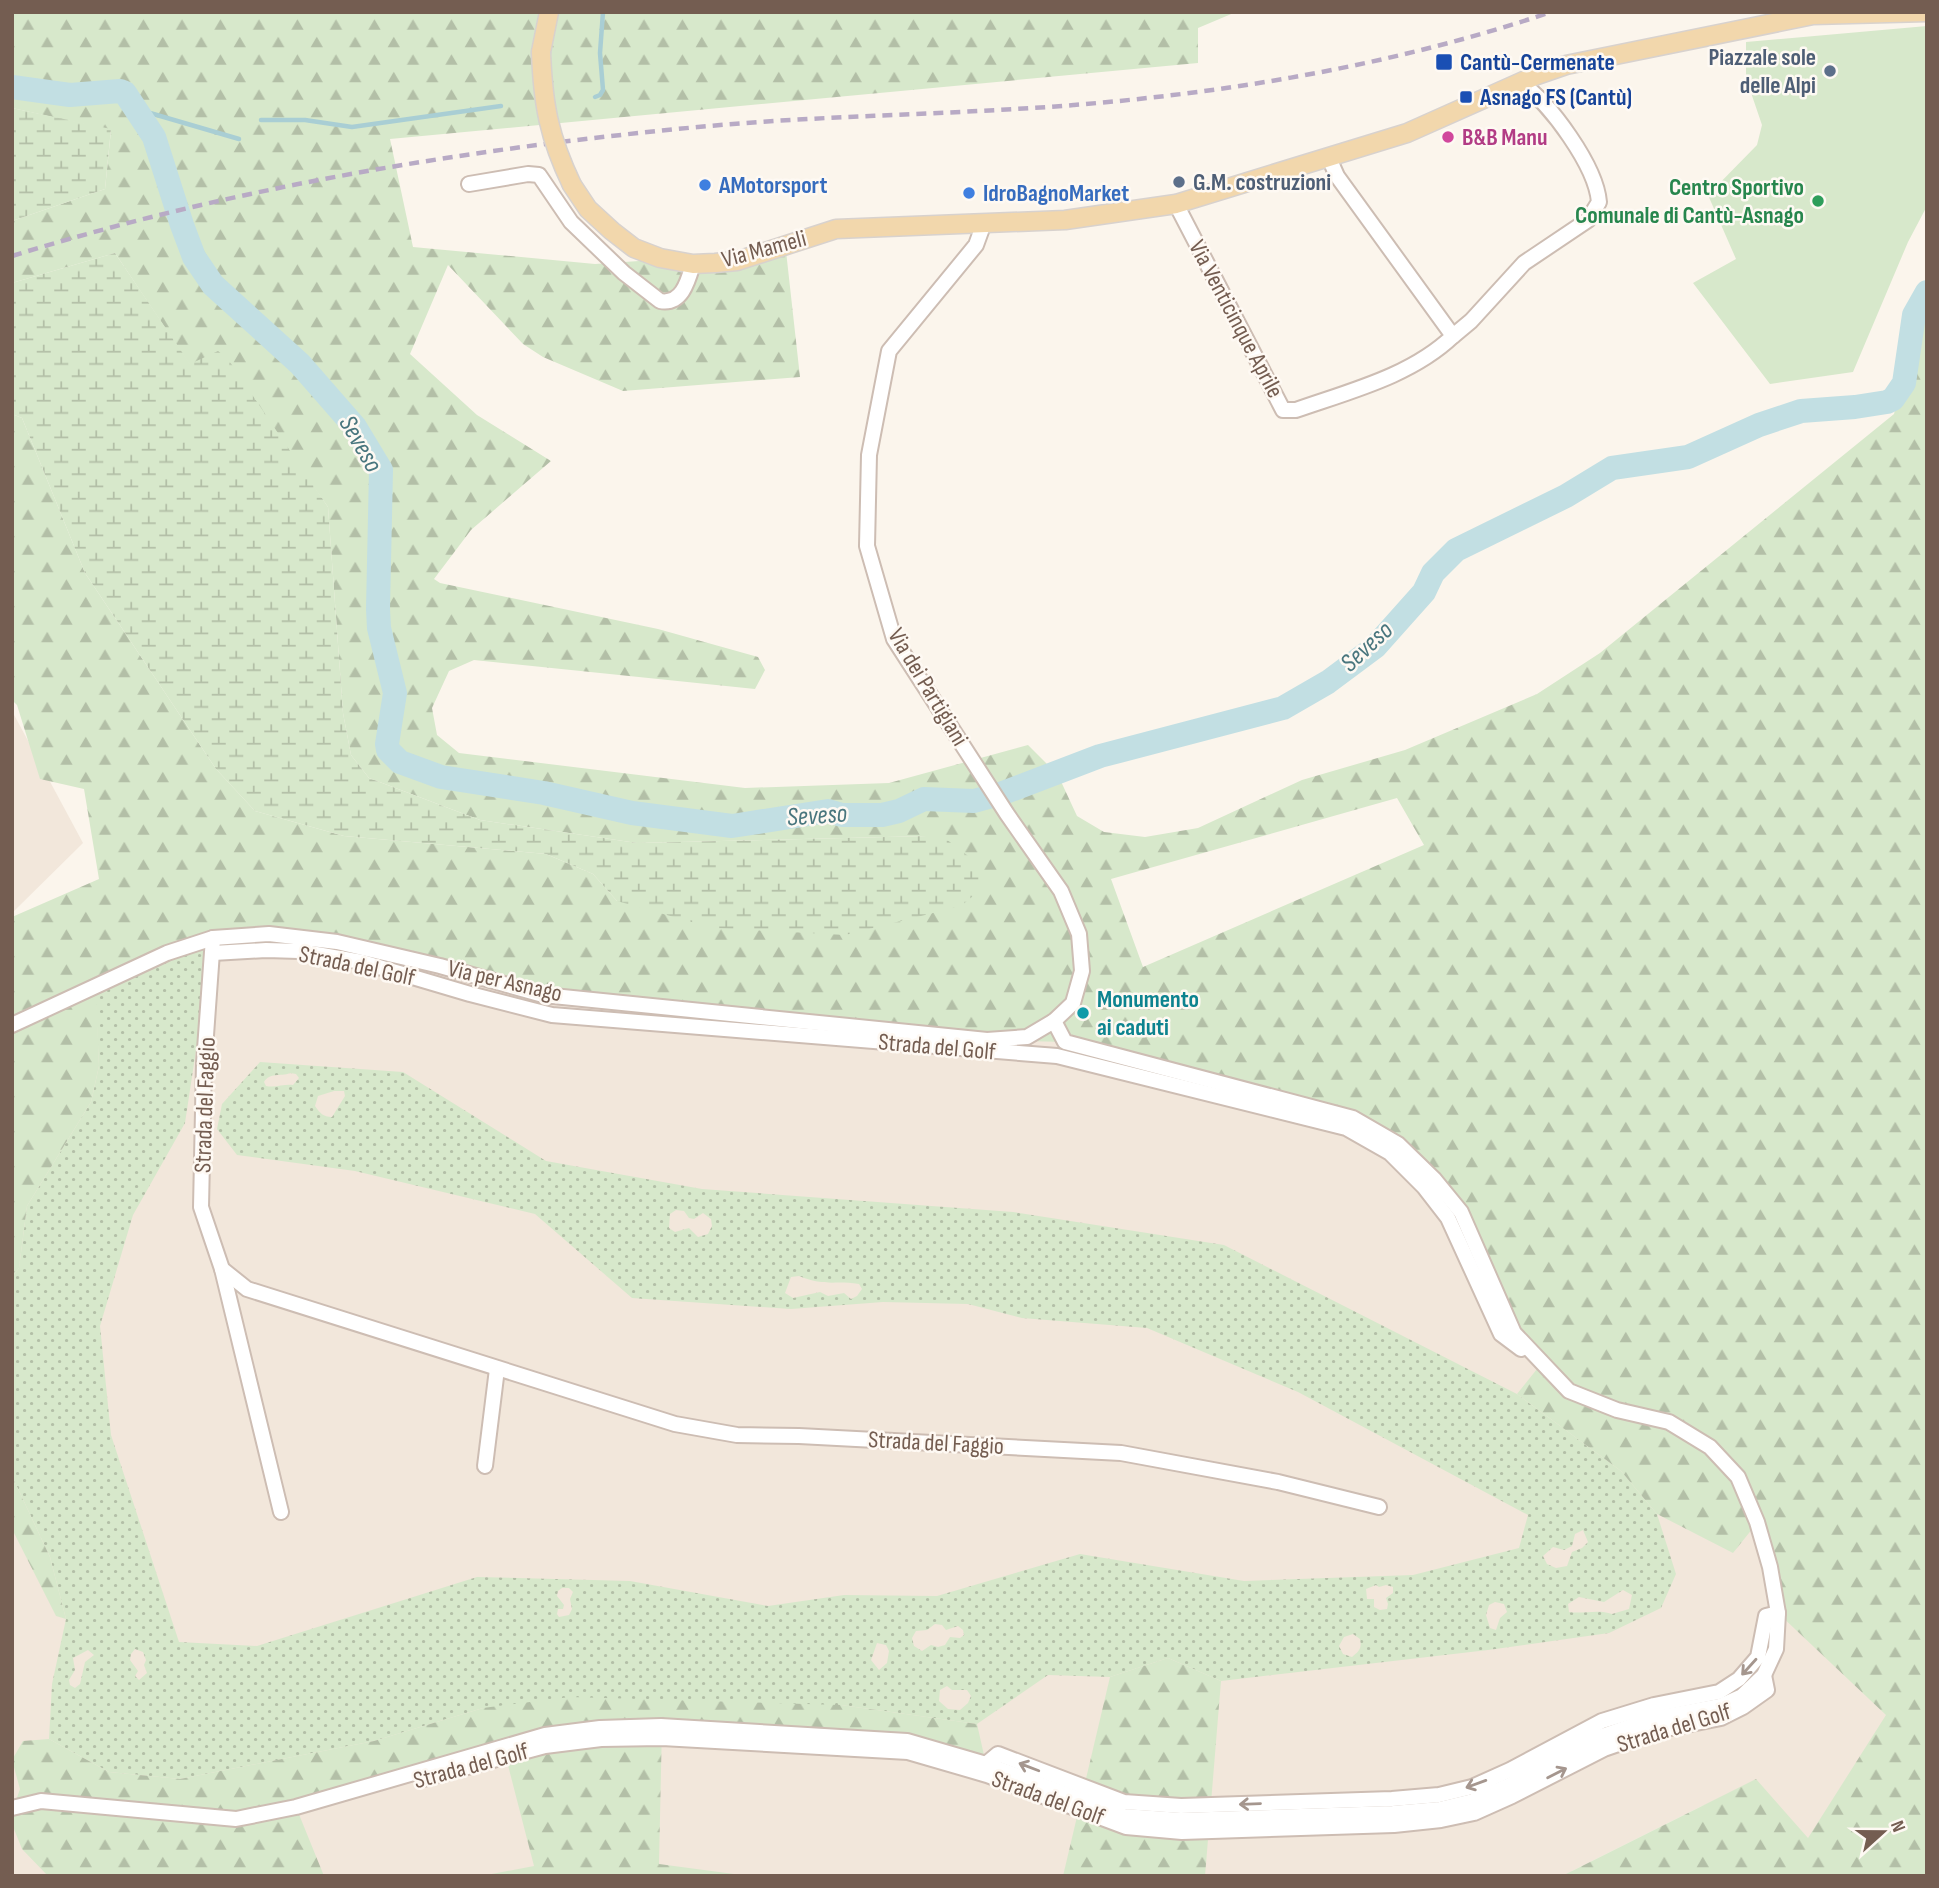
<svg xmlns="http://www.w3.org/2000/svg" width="1939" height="1888" font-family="'Sofia Sans Condensed',sans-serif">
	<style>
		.residential { fill: #f2e7db }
		.grass { fill: url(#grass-dots); fill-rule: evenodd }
		.forest { fill: url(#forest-firs); fill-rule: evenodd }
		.wetland { fill: url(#wetland-marsh) }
		.garden { fill: #d7e8cb }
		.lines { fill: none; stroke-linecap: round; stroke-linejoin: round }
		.stream { stroke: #a9ced4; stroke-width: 4.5 }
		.river { stroke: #c2dfe3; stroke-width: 24 }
		.minor-casing { stroke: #cdbdb3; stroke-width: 18 }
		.major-casing { stroke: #d8d2ce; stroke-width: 21 }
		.minor { stroke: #fff; stroke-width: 14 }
		.major { stroke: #f2d7ac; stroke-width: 18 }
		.rail { stroke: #b8aac5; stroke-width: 4.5; stroke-dasharray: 10 7; stroke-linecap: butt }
		.major-bridge-casing { stroke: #d8d2ce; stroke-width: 21; stroke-linecap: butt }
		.major-bridge { stroke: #f2d7ac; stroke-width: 18 }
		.oneway { stroke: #a5968e }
		.transit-dot { fill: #1a4fb4; stroke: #fef9f3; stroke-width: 2.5 }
		.service-dot { fill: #5c6f8a; stroke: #fef9f3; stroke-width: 2.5 }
		.hotel-dot { fill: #d1479c; stroke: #fef9f3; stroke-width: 2.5 }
		.shop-dot { fill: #3f7fe0; stroke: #fef9f3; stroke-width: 2.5 }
		.leisure-dot { fill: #2e9e5b; stroke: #fef9f3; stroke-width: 2.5 }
		.culture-dot { fill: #0f9aa8; stroke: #fef9f3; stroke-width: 2.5 }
		.labels { text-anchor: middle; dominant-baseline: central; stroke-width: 5; stroke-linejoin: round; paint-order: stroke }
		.service-label { font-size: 24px; font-weight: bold; fill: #4e5e75; stroke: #fef9f3; text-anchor: end }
		.transit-label { font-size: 24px; font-weight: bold; fill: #164399; stroke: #fef9f3; text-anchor: start }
		.hotel-label { font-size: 24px; font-weight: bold; fill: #b23c85; stroke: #fef9f3; text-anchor: start }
		.shop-label { font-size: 24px; font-weight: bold; fill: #366cbe; stroke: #fef9f3; text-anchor: start }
		.leisure-label { font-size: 24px; font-weight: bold; fill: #27864d; stroke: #fef9f3; text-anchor: end }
		.street-label { font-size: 24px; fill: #745d51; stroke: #fef9f3 }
		.culture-label { font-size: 24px; font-weight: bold; fill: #0d838f; stroke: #fef9f3; text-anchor: start }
		.water-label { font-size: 26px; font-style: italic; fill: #49767e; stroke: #fef9f3 }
	</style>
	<defs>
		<pattern id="grass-dots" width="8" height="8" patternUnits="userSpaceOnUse" patternTransform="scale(1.75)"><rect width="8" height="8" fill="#d7e8cb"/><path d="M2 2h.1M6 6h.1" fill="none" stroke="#b3bfa7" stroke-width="1.8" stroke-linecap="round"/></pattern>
		<pattern id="forest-firs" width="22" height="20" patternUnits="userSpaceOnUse" patternTransform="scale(1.75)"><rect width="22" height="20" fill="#d7e8cb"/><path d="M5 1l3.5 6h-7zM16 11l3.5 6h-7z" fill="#b3bfa7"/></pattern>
		<pattern id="wetland-marsh" width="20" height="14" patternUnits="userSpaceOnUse" patternTransform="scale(1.75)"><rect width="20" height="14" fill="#d7e8cb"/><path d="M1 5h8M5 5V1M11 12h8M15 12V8" fill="none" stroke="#b3bfa7"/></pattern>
	</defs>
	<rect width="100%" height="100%" fill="#fbf5ec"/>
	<g class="residential">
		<path d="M12 711 83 843 12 913Z"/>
		<path d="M289 919 1081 1034 1374 1113 1751 1471 1887 1715 1808 1839 1762 1787 1702 1806 1572 1871 1570 1876H12V1011Z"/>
	</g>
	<path class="grass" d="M213 938 185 1123 133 1215 100 1326 111 1435 179 1642 257 1646 477 1577 630 1581 768 1606 844 1595 937 1596 1080 1554 1244 1581 1413 1575 1519 1548 1528 1515 1298 1392 1147 1328 1022 1318 968 1304 883 1302 791 1309 632 1298 535 1214 355 1171 237 1155 217 1129 222 1104 260 1062 403 1072 546 1161 702 1189 1013 1212 1224 1245 1517 1394 1621 1471 1657 1514 1676 1574 1661 1608 1609 1633 1488 1650 1221 1681 1168 1658 1110 1677 1048 1675 977 1724 841 1705 483 1708 374 1741 180 1779 109 1772 49 1739 52 1684 66 1619 50 1557 12 1476V1277L19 1268 27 1206 91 1102 99 1066 95 985ZM290 1073 296 1074 299 1078 293 1085C283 1084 276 1088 266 1086L264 1082C270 1072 280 1077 290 1073ZM334 1091H344L345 1096 332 1117C323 1117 320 1113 315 1106L318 1096ZM676 1210 684 1211 689 1218 694 1219 703 1213 711 1219 712 1226 708 1234 698 1237 689 1228 675 1232 669 1228 670 1214ZM799 1276C826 1287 834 1280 859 1284L862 1289 857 1296 851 1299 844 1293 828 1296 820 1292 793 1298 785 1293 791 1277ZM1583 1530 1588 1542 1582 1548 1572 1552 1567 1566 1556 1568 1547 1564 1543 1556 1553 1547 1564 1550 1572 1546 1575 1534ZM1376 1585 1379 1587 1386 1585 1393 1587V1593L1386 1598 1388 1604 1387 1609 1380 1610 1374 1607V1599H1367L1366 1589ZM562 1588H569L573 1592 570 1599 572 1609 569 1615 559 1617 557 1614 558 1609H563L564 1605 557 1596 558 1591ZM1623 1590 1632 1595 1629 1609 1612 1614C1599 1609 1583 1614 1569 1612L1568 1604 1579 1597 1604 1602ZM1495 1602 1504 1604 1507 1612 1500 1618 1496 1630 1490 1628 1486 1615 1489 1605ZM935 1624 942 1625 946 1630 958 1626 963 1630 964 1635 960 1638 950 1637 945 1645 938 1647 931 1645 922 1651 914 1646 912 1638 916 1631 927 1630ZM1353 1634 1360 1639C1362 1649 1359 1651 1352 1657L1343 1654 1339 1646 1344 1637ZM877 1643 886 1645 889 1651 887 1663 879 1670 871 1660ZM135 1649 143 1652 146 1660 144 1665 147 1673 139 1680 135 1676 138 1671 130 1660 131 1654ZM88 1650 94 1655 85 1662 80 1684 75 1688 70 1685 69 1680 75 1670 73 1658ZM947 1686 952 1690H967L971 1696 968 1703 960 1710 948 1709 939 1701 940 1690Z"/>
	<g class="forest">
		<path d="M12 12H1236L1198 28V63L390 139 413 247 595 264 786 251 800 377 623 391 543 357 523 344 448 265 410 354 477 415 551 461 471 530 434 579 440 583 658 629 758 657 765 670 755 689 474 660 449 671 432 708 437 735 459 753 745 788 889 783 1028 745 1058 775 1077 816 1104 832 1145 837 1198 828 1302 780 1405 750 1537 694 1600 653 1894 414 1927 279V1876H1562L1756 1779 1808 1838 1886 1715 1778 1613 1757 1523 1733 1553 1657 1514 1621 1471 1517 1394 1541 1364 1514 1333 1461 1212 1399 1144 1065 1042 987 1040 543 995 337 942 213 938 96 985 99 1066 91 1102 27 1206 19 1268 12 1277V917L99 879 84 789 40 779 17 705 12 700V414L22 418 85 573 216 769 255 811 344 836 546 854 593 874 617 901 928 836 637 843 480 820 369 778 351 755 343 713 328 507 218 352 190 365 115 253 12 283V221L105 189 111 130 12 108ZM1397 798 1424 845 1143 967 1111 879Z"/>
		<path d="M12 1476 50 1557 66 1619 56 1616 12 1529Z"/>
		<path d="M1168 1658 1221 1681 1205 1876H1063L1110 1677Z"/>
		<path d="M570 1697 841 1705 977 1724 986 1764 662 1726 659 1864 749 1876H481L534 1866 503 1746 296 1807 324 1876H48L22 1849 12 1824V1812L20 1789 12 1760 23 1741 49 1739 109 1772 180 1779 374 1741 483 1708Z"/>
	</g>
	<g class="wetland">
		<path d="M12 108 111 129 105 189 12 221Z"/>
		<path d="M115 253 190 364 218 351 228 359 328 507 343 713 351 755 369 778 480 820 637 843 928 836 946 839 980 865 979 891 961 906 845 935 713 928 617 901 593 874 546 854 344 836 255 811 216 769 85 573 22 418 12 414V283Z"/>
	</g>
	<path class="garden" d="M1927 26V206L1908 242 1853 372 1770 384 1693 283 1736 259 1708 195 1757 145 1762 125 1746 78V42Z"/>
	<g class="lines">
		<g class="stream">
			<path d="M595 97 600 95 603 90 600 53 603 12"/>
			<path d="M139 113H150L239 139"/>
			<path d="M261 120H305L352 127 501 106"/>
		</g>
		<path class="river" d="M12 87 70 95 120 91 125 93 154 137 182 225 194 257 213 285 300 364 355 427 381 470 378 609 379 628 395 693 387 744 388 750 400 762 441 777 544 793 632 813 732 826 828 811 842 815H882L899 811 924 799 974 801 1003 793 1100 756 1283 708 1328 682 1375 647 1424 592 1433 573 1456 550 1566 496 1612 468 1688 457 1759 425 1801 411 1855 407 1887 402 1893 399 1904 383 1914 315 1927 292"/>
		<g class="minor-casing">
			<g id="minor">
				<path d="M469 184 528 174 539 175 571 222 624 273 660 301C682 305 688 281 693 264"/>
				<path d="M1176 204 1283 410H1296C1350 391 1411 376 1453 336L1337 176 1329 158"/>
				<path d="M1453 336 1471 321 1524 263 1588 220 1599 202C1596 166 1550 103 1521 83"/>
				<path d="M213 938 204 1063 201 1207 222 1269 247 1289 675 1424 737 1435 799 1436 1121 1453 1278 1482 1379 1507"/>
				<path d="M213 953 266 950 299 951 362 962 470 994 552 1015 1057 1056 1346 1128 1390 1153 1424 1187 1448 1218 1501 1334 1521 1349"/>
				<path d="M12 1025 167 953 213 938 269 934 337 942 440 966 543 995 987 1040 1027 1037 1054 1021 1073 1003 1082 971 1079 934 1061 891 1007 814 894 639 867 546 869 455 889 351 976 245 984 223"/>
				<path d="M222 1269 281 1512"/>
				<path d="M485 1466 497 1369"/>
				<path d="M986 1764 998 1754 1124 1802 1181 1806 1392 1799 1439 1795 1472 1787 1510 1770 1602 1721 1654 1705 1719 1692 1739 1679 1758 1657 1766 1616 1778 1613"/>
				<path d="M423 1779 545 1746 601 1739 662 1738 908 1752 987 1775 1126 1827 1182 1832 1394 1825 1441 1820 1474 1813 1512 1796 1604 1749 1656 1731 1721 1718 1743 1707 1767 1690 1764 1675"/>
				<path d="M12 1808 41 1801 236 1819 296 1807 545 1735 600 1728 661 1726 907 1741 986 1764 1124 1816 1181 1820 1393 1813 1440 1809 1473 1801 1512 1784 1599 1737 1651 1719 1720 1706 1742 1696 1764 1675 1776 1649 1778 1613 1770 1567 1757 1522 1738 1477 1710 1447 1669 1422 1617 1410 1569 1391 1514 1333 1461 1212 1434 1179 1398 1144 1353 1118 1065 1042 1054 1021"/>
			</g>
		</g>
		<g class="major-casing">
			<g id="major">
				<path d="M541 52 549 12"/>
				<path d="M572 185 588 209 612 231 634 248 660 258 693 264 715 263 737 261 836 229 1065 220 1176 204 1407 133 1537 75 1566 65 1813 15 1927 12"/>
			</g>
		</g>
		<use href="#minor" class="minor"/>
		<use href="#major" class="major"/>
		<path class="rail" d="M12 256C235 187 466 149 698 127 823 115 949 115 1074 105 1235 92 1398 64 1551 12"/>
		<g class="major-bridge-casing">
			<path id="major-bridge" d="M541 52C543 105 549 137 572 185"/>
		</g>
		<use href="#major-bridge" class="major-bridge"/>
	</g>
	<defs><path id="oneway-shaft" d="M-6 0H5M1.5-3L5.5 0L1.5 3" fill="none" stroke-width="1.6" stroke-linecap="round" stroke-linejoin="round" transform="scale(1.75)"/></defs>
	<g class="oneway">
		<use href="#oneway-shaft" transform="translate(1749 1667) rotate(132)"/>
		<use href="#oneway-shaft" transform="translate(1029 1767) rotate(-159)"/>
		<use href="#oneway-shaft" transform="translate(1557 1773) rotate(-27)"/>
		<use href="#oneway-shaft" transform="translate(1476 1784) rotate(160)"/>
		<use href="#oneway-shaft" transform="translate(1250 1804) rotate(178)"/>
	</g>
	<g class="transit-dot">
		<rect x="1435" y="53" width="18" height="18" rx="3.5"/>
		<rect x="1459" y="90" width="14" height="14" rx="3.5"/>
	</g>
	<g class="service-dot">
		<circle cx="1830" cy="71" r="7"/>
		<circle cx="1179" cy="182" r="7"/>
	</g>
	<circle class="hotel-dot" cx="1448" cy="137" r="7"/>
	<g class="shop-dot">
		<circle cx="705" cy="185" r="7"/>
		<circle cx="969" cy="193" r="7"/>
	</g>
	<circle class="leisure-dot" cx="1818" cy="201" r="7"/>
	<circle class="culture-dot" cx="1083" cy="1013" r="7"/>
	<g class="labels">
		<g class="service-label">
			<text x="1816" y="57">Piazzale sole<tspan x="1816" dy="28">delle Alpi</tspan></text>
			<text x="1193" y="182" text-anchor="start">G.M. costruzioni</text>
		</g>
		<g class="transit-label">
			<text x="1460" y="62">Cantù-Cermenate</text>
			<text x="1480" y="97">Asnago FS (Cantù)</text>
		</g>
		<g class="hotel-label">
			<text x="1462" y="137">B&amp;B Manu</text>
		</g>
		<g class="shop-label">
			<text x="719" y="185">AMotorsport</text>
			<text x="983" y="193">IdroBagnoMarket</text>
		</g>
		<g class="leisure-label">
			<text x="1804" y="187">Centro Sportivo<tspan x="1804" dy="28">Comunale di Cantù-Asnago</tspan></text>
		</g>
		<g class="street-label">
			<text transform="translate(764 249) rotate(-15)">Via Mameli</text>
			<text transform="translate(1236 319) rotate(62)">Via Venticinque Aprile</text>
			<text transform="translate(928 687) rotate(59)">Via dei Partigiani</text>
			<text transform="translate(357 966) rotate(12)">Strada del Golf</text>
			<text transform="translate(505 981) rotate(13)">Via per Asnago</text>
			<text transform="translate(937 1047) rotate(5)">Strada del Golf</text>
			<text transform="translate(205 1105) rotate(-88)">Strada del Faggio</text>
			<text transform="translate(936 1443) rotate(3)">Strada del Faggio</text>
			<text transform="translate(1674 1728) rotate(-17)">Strada del Golf</text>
			<text transform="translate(471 1766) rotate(-15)">Strada del Golf</text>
			<text transform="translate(1048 1798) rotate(20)">Strada del Golf</text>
		</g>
		<g class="culture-label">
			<text x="1097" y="999">Monumento<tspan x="1097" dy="28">ai caduti</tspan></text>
		</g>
		<g class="water-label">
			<text transform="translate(360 444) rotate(60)">Seveso</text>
			<text transform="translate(1367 647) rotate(-43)">Seveso</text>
			<text transform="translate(817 816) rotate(-4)">Seveso</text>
		</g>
	</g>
	<rect width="1939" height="1888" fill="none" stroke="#745d51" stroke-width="28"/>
	<g transform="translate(1883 1832) rotate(69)" stroke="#fef9f3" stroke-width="5" paint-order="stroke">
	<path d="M0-5L12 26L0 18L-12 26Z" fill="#745d51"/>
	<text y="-10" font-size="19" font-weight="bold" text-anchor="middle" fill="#745d51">N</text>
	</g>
</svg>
